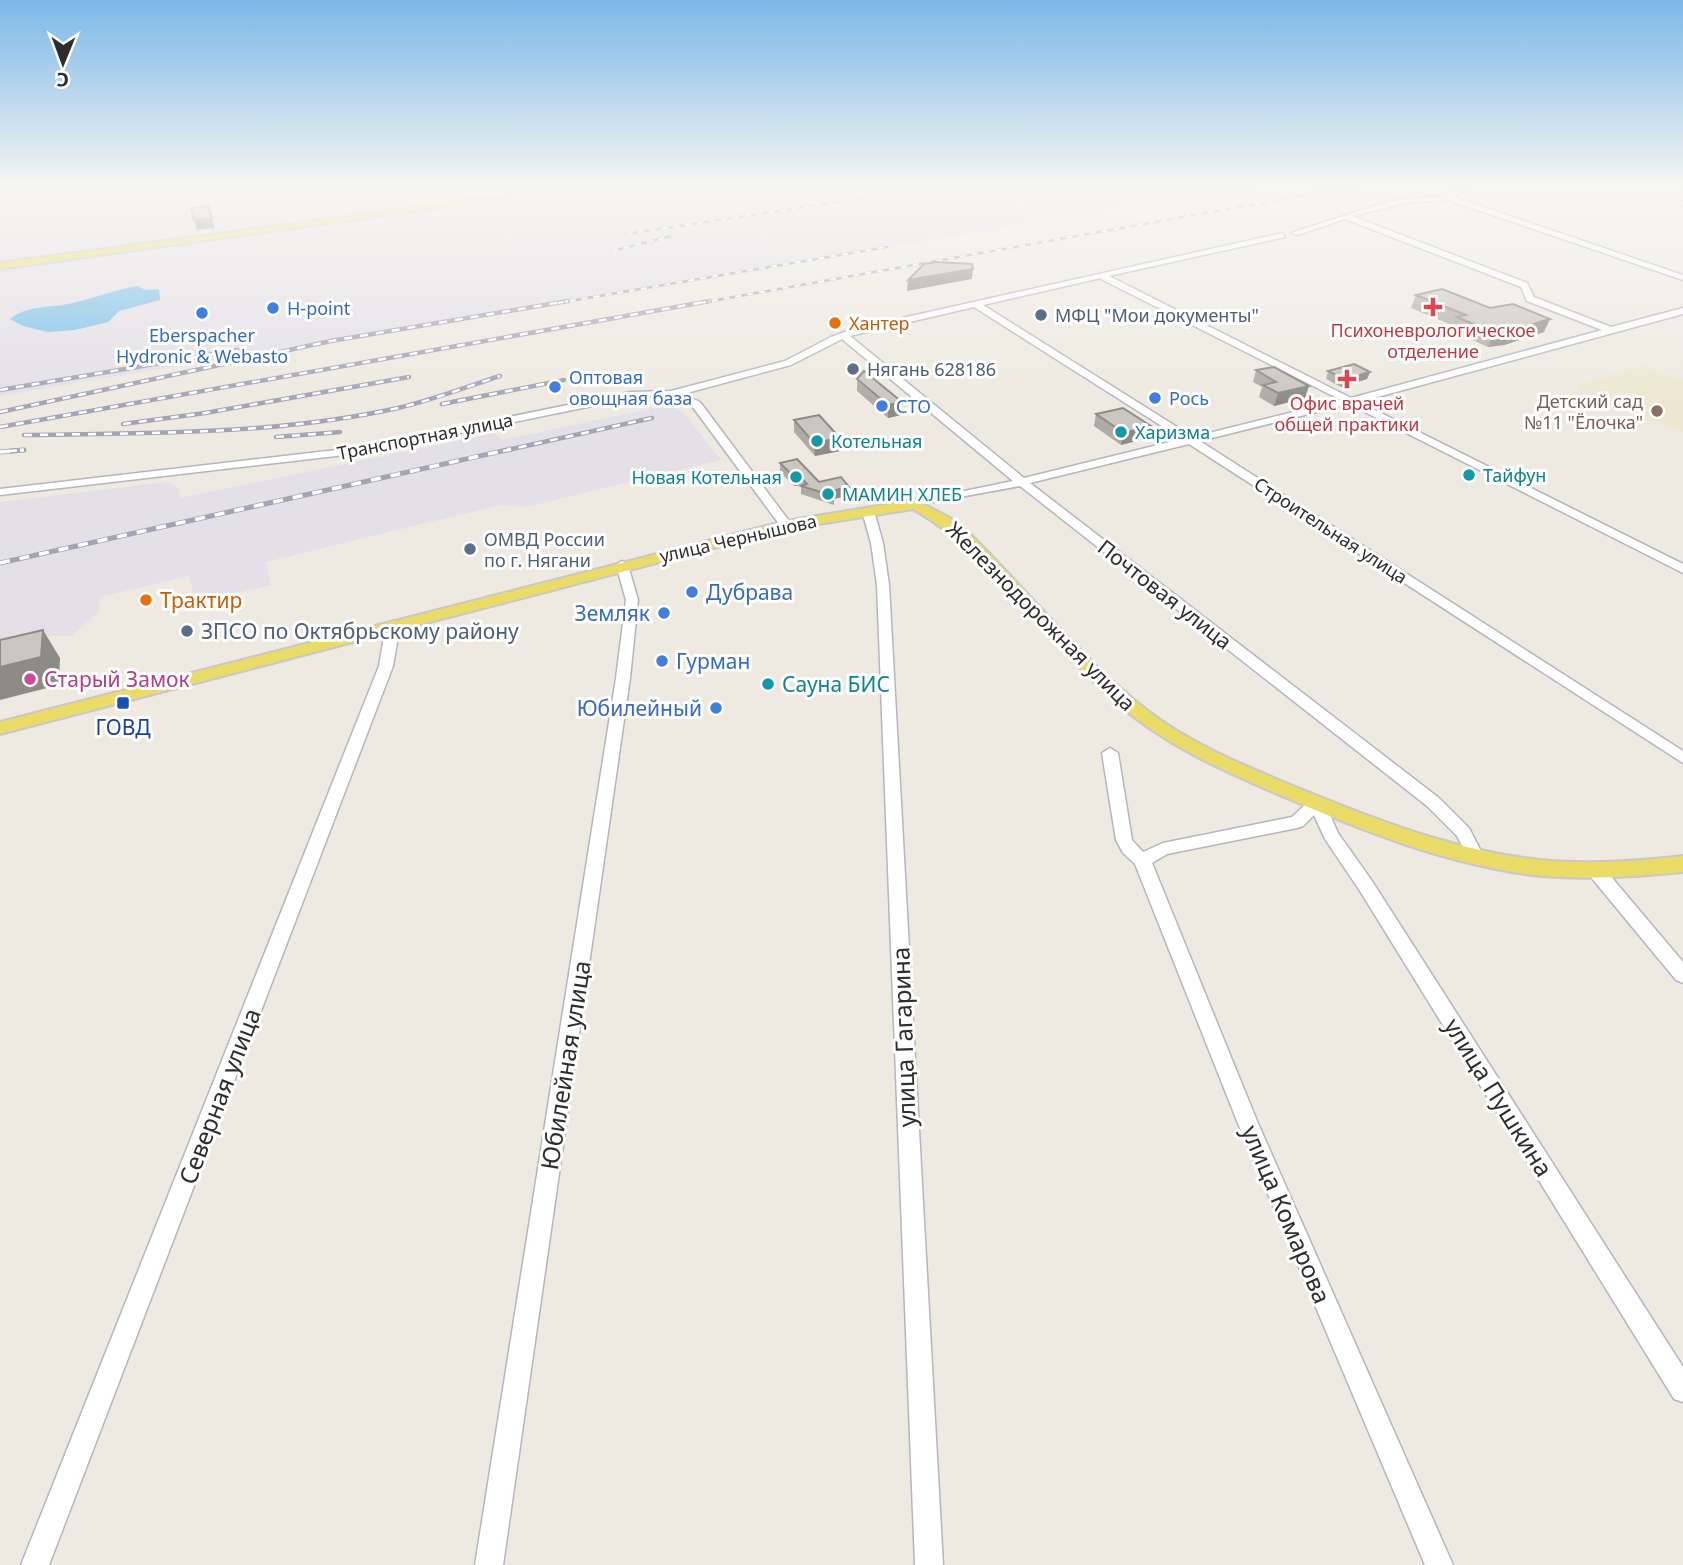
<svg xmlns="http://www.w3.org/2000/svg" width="1683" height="1565" font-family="'Noto Sans',sans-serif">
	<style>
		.industrial { fill: #e3e0e7 }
		.education { fill: #eee8d1 }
		.water { fill: #79bfea }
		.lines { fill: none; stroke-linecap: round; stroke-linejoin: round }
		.minor-casing { stroke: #b4b5c0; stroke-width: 3 }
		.major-casing { stroke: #c8c8c8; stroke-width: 4 }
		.minor { fill: #fff; fill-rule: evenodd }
		.major { fill: #ebdc68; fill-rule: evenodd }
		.rail-far2-casing { stroke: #a3a4b6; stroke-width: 2.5 }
		.rail-far1-casing { stroke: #a3a4b6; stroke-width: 4.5 }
		.rail-casing { stroke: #a3a4b6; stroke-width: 5 }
		.rail-far2 { stroke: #fff; stroke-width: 2; stroke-dasharray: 6; stroke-linecap: butt }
		.rail-far1 { stroke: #fff; stroke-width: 2.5; stroke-dasharray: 8; stroke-linecap: butt }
		.rail { stroke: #fff; stroke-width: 3.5; stroke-dasharray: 10; stroke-linecap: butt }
		.wall { fill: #aeaaa5 }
		.shaded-wall { fill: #8d8b86 }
		.building { fill: #cac6c0; stroke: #8d8b86; stroke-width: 2 }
		.health-dot { fill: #e0444e; stroke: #fff; stroke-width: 2.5 }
		.shop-dot { fill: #3f7fe0; stroke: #fff; stroke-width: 2.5 }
		.service-dot { fill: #5c6f8a; stroke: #fff; stroke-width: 2.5 }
		.food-dot { fill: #e8710a; stroke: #fff; stroke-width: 2.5 }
		.education-dot { fill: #8d6e63; stroke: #fff; stroke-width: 2.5 }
		.culture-dot { fill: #0f9aa8; stroke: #fff; stroke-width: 2.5 }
		.hotel-dot { fill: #d1479c; stroke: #fff; stroke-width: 2.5 }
		.transit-dot { fill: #1a4fb4; stroke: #fff; stroke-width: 2.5 }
		.labels { text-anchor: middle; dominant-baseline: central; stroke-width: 6; stroke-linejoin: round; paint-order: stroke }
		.far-shop-label { font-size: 18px; fill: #366cbe; stroke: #fff; text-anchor: start }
		.far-service-label { font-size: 18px; fill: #4e5e75; stroke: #fff; text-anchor: start }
		.far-food-label { font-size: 18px; fill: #c56008; stroke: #fff; text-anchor: start }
		.far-health-label { font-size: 18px; fill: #be3a42; stroke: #fff }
		.far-education-label { font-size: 18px; fill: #785e54; stroke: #fff; text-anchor: end }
		.far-culture-label { font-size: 18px; fill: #0d838f; stroke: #fff; text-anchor: start }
		.far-street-label { font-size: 18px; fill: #2d2d2d; stroke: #fff }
		.shop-label { font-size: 21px; fill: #366cbe; stroke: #fff; text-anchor: start }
		.street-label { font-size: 21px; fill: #2d2d2d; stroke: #fff }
		.food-label { font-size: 21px; fill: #c56008; stroke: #fff; text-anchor: start }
		.service-label { font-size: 21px; fill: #4e5e75; stroke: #fff; text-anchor: start }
		.hotel-label { font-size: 21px; fill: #b23c85; stroke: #fff; text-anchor: start }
		.culture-label { font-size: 21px; fill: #0d838f; stroke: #fff; text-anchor: start }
		.transit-label { font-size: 21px; fill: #164399; stroke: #fff }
		.near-street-label { font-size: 24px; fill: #2d2d2d; stroke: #fff }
	</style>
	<rect width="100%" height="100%" fill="#eeeae1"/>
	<g class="industrial">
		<path d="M0 185H1290L1211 193 0 396Z"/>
		<path d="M668 405 684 413 721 460 526 507 500 505 266 562 271 585 196 603 189 576 100 597 98 612 72 636 15 635 0 642V502L167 482 179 489 180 498 495 433 502 440Z"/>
	</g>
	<path class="education" d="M1644 366 1683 381V433L1578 388 1579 384Z"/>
	<path class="water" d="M137 286 146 290 159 289 160 300 119 311 108 322 75 330 48 332 23 326 10 319C27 305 52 308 73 303 95 298 114 290 137 286Z"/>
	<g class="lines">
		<g class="minor-casing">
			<g id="minor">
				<path d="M1459 185H1466L1454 197 1683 275V280L1448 200 1410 202 1352 216 1527 283 1534 297 1611 327 1683 308V314L1359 402 1683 564V573L1349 404 1200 441 1683 751V763L1189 444 1030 483 1439 798 1469 828 1485 859 1483 863H1471L1457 836 1427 806 1020 486 911 506V502L1013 481 842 339 791 365 683 394 700 402 792 525 786 529 782 528 692 406C673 394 653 395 631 398L362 453 0 495V489L362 447 631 392 671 391 785 361 831 337 853 329 1282 233 1285 237 1109 276 1351 398 1602 330 1527 301 1521 287 1345 219 1298 235 1291 233 1390 201 1447 196ZM1101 278V279L1341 400 1193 437 983 305ZM974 307 1182 439 1024 478 850 336Z"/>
				<path d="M1680 201 1683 202V206L1677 203Z"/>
				<path d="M868 508 874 511 883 543 889 585 943 1565H915L877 585 871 543 862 511Z"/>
				<path d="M622 561 628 565 638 600 630 678 503 1565H475L616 678 626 600 616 565Z"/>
				<path d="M393 621 400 625 393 666 49 1565H21L379 666 386 625Z"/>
				<path d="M1110 748 1118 753 1132 840 1143 852 1163 843 1292 817 1311 799H1323L1338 833 1372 881 1683 1367V1402L1674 1399 1360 891 1325 839 1314 815 1303 826 1297 828 1167 854 1152 863 1257 1121 1453 1565H1425L1237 1121 1135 864 1123 853 1116 840 1102 753Z"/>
				<path d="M1596 865 1602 866 1683 962V983L1676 980 1590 876 1587 871 1590 866Z"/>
			</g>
		</g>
		<g class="major-casing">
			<g id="major">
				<path d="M583 185H603L0 269V263Z"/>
				<path d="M915 500 950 518 968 532C1028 591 1081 659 1148 711 1191 744 1243 765 1293 786 1384 823 1478 861 1578 862 1613 863 1648 860 1683 856V872C1630 877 1578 881 1525 874 1444 862 1368 833 1294 801 1228 773 1164 746 1111 698 1043 637 992 554 913 509L787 529 0 734V722L786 521Z"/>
			</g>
		</g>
		<use href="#minor" class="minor"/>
		<use href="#major" class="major"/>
		<g class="rail-far2-casing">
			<g id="rail-far2">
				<path d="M1218 185H1303"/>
				<path d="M626 234 951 185"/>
				<path d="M612 251 671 236"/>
				<path d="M558 303 887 247"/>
				<path d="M700 303 1363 185"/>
			</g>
		</g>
		<g class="rail-far1-casing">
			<g id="rail-far1">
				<path d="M0 390 238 350"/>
				<path d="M442 404 564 380"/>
				<path d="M0 412 331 341 568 301"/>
				<path d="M123 424 205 413 409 377"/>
				<path d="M0 427 710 301"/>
				<path d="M24 435C149 433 275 435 398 408 433 400 466 387 500 376"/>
				<path d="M276 437 340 432"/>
				<path d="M9 451 24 450"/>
				<path d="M503 451 652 418"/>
			</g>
		</g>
		<g class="rail-casing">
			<g id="rail">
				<path d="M0 452 24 450"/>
				<path d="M0 563 511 449"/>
			</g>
		</g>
		<use href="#rail-far2" class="rail-far2"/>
		<use href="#rail-far1" class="rail-far1"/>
		<use href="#rail" class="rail"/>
	</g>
	<g class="wall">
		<path d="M1416 295 1544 332 1504 345 1488 347 1452 331 1454 326 1411 308Z"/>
		<path d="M1256 370 1305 398 1274 406 1259 397 1262 387 1253 382Z"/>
		<path d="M1328 371 1370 372 1367 379 1341 387 1326 379Z"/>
		<path d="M857 379 901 415 888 418 857 391Z"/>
		<path d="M1096 414 1148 438 1121 445 1094 426Z"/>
		<path d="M794 420 840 438V451L815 456 794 432Z"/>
		<path d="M780 463 819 482 849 487V495L834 499V505L801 494V485H800L794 486 780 472Z"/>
	</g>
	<g class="shaded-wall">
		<path d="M208 206 215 228 197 230 194 220Z"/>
		<path d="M973 269 972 279 907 291 908 280Z"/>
		<path d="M1550 319 1544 332 1504 345 1488 347 1494 333Z"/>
		<path d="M1370 372 1367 379 1341 387 1344 379Z"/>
		<path d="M1309 386 1305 398 1274 406 1278 393Z"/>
		<path d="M902 402 901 415 888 418V405Z"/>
		<path d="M1151 426 1148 438 1121 445 1124 433Z"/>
		<path d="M840 438V451L815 456 814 443Z"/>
		<path d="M800 476V485L794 486V477Z"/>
		<path d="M849 487V495L834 499V496L830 492 831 491Z"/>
		<path d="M43 630 60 658 59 685 0 700V667Z"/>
	</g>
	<g class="building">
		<path d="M208 206 212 218 194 220 191 208Z"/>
		<path d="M936 262 972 264 973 269 908 280 924 264Z"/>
		<path d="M1442 289 1490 308 1513 304 1550 319 1510 331 1494 333 1457 317 1466 315 1416 295Z"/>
		<path d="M1354 364 1370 372 1344 379 1328 371Z"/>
		<path d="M1274 367 1309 386 1278 393 1263 385 1276 382 1256 370Z"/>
		<path d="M864 371 902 402 888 405 857 379Z"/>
		<path d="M1123 408 1151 426 1124 433 1096 414Z"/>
		<path d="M819 415 840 438 814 443 794 420Z"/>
		<path d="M797 459 819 482 841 477 849 487 831 491 830 492 834 496 801 486 807 484 800 476 794 477 780 463Z"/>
		<path d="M43 630 41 657 0 667V640Z"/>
	</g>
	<linearGradient id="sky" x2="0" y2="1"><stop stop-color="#7bb8e9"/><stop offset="0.46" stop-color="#f7f6f2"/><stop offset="1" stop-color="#f7f6f2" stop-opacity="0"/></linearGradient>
	<rect width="1683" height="404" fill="url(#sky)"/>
	<g class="health-dot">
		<path d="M1429.5 296.5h7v7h7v7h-7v7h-7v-7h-7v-7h7z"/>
		<path d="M1343.5 368.5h7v7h7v7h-7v7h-7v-7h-7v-7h7z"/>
	</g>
	<g class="shop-dot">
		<circle cx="273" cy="308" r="7"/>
		<circle cx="202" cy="313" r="7"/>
		<circle cx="555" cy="387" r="7"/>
		<circle cx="1155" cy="398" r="7"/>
		<circle cx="882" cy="406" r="7"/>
		<circle cx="692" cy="592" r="7"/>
		<circle cx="664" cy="613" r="7"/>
		<circle cx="662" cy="661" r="7"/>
		<circle cx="716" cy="708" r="7"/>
	</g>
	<g class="service-dot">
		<circle cx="1041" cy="315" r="7"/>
		<circle cx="853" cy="369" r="7"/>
		<circle cx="470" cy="549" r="7"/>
		<circle cx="187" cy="631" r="7"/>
	</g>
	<g class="food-dot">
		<circle cx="835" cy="323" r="7"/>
		<circle cx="146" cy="600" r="7"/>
	</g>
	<circle class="education-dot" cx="1657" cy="411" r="7"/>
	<g class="culture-dot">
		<circle cx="1121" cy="432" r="7"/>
		<circle cx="817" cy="441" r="7"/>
		<circle cx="1469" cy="475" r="7"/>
		<circle cx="796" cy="477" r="7"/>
		<circle cx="828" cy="494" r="7"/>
		<circle cx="768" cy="684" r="7"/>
	</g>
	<circle class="hotel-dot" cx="30" cy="679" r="7"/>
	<rect class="transit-dot" x="116" y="696" width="14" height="14" rx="3.5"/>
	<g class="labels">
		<g class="far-shop-label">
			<text x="287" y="308">H-point</text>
			<text x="202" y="335" text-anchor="middle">Eberspacher<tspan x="202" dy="21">Hydronic &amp; Webasto</tspan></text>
			<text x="569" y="377">Оптовая<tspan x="569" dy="21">овощная база</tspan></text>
			<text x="1169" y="398">Рось</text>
			<text x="896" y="406">СТО</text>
		</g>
		<g class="far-service-label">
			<text x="1055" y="315">МФЦ "Мои документы"</text>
			<text x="867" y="369">Нягань 628186</text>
			<text x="484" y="539">ОМВД России<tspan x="484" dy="21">по г. Нягани</tspan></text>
		</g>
		<g class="far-food-label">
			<text x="849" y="323">Хантер</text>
		</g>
		<g class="far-health-label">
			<text x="1433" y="330">Психоневрологическое<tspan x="1433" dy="21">отделение</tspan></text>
			<text x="1347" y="403">Офис врачей<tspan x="1347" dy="21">общей практики</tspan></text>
		</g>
		<g class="far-education-label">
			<text x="1643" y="401">Детский сад<tspan x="1643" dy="21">№11 "Ёлочка"</tspan></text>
		</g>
		<g class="far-culture-label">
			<text x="1135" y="432">Харизма</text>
			<text x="831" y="441">Котельная</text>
			<text x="1483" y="475">Тайфун</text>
			<text x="782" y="477" text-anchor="end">Новая Котельная</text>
			<text x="842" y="494">МАМИН ХЛЕБ</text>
		</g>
		<g class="far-street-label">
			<text transform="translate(425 436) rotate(-11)">Транспортная улица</text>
			<text transform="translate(1331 530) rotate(33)">Строительная улица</text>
			<text transform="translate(738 538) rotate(-13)">улица Чернышова</text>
		</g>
		<g class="shop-label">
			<text x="706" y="592">Дубрава</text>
			<text x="650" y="613" text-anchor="end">Земляк</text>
			<text x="676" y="661">Гурман</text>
			<text x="702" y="708" text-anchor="end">Юбилейный</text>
		</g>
		<g class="street-label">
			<text transform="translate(1165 594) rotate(38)">Почтовая улица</text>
			<text transform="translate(1041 616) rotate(45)">Железнодорожная улица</text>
		</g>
		<g class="food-label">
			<text x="160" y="600">Трактир</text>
		</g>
		<g class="service-label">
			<text x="201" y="631">ЗПСО по Октябрьскому району</text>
		</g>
		<g class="hotel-label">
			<text x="44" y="679">Старый Замок</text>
		</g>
		<g class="culture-label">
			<text x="782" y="684">Сауна БИС</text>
		</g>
		<g class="transit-label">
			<text x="123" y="727">ГОВД</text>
		</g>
		<g class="near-street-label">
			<text transform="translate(903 1037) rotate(-92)">улица Гагарина</text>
			<text transform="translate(565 1065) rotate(-81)">Юбилейная улица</text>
			<text transform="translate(219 1096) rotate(-69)">Северная улица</text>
			<text transform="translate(1499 1097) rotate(58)">улица Пушкина</text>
			<text transform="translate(1287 1214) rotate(67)">улица Комарова</text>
		</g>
	</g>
	<g transform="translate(63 63) rotate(181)" stroke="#ffffff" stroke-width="5" paint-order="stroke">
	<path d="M0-5L12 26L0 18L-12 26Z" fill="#2d2d2d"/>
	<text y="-10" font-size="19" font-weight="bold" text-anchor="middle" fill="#2d2d2d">С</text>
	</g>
</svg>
